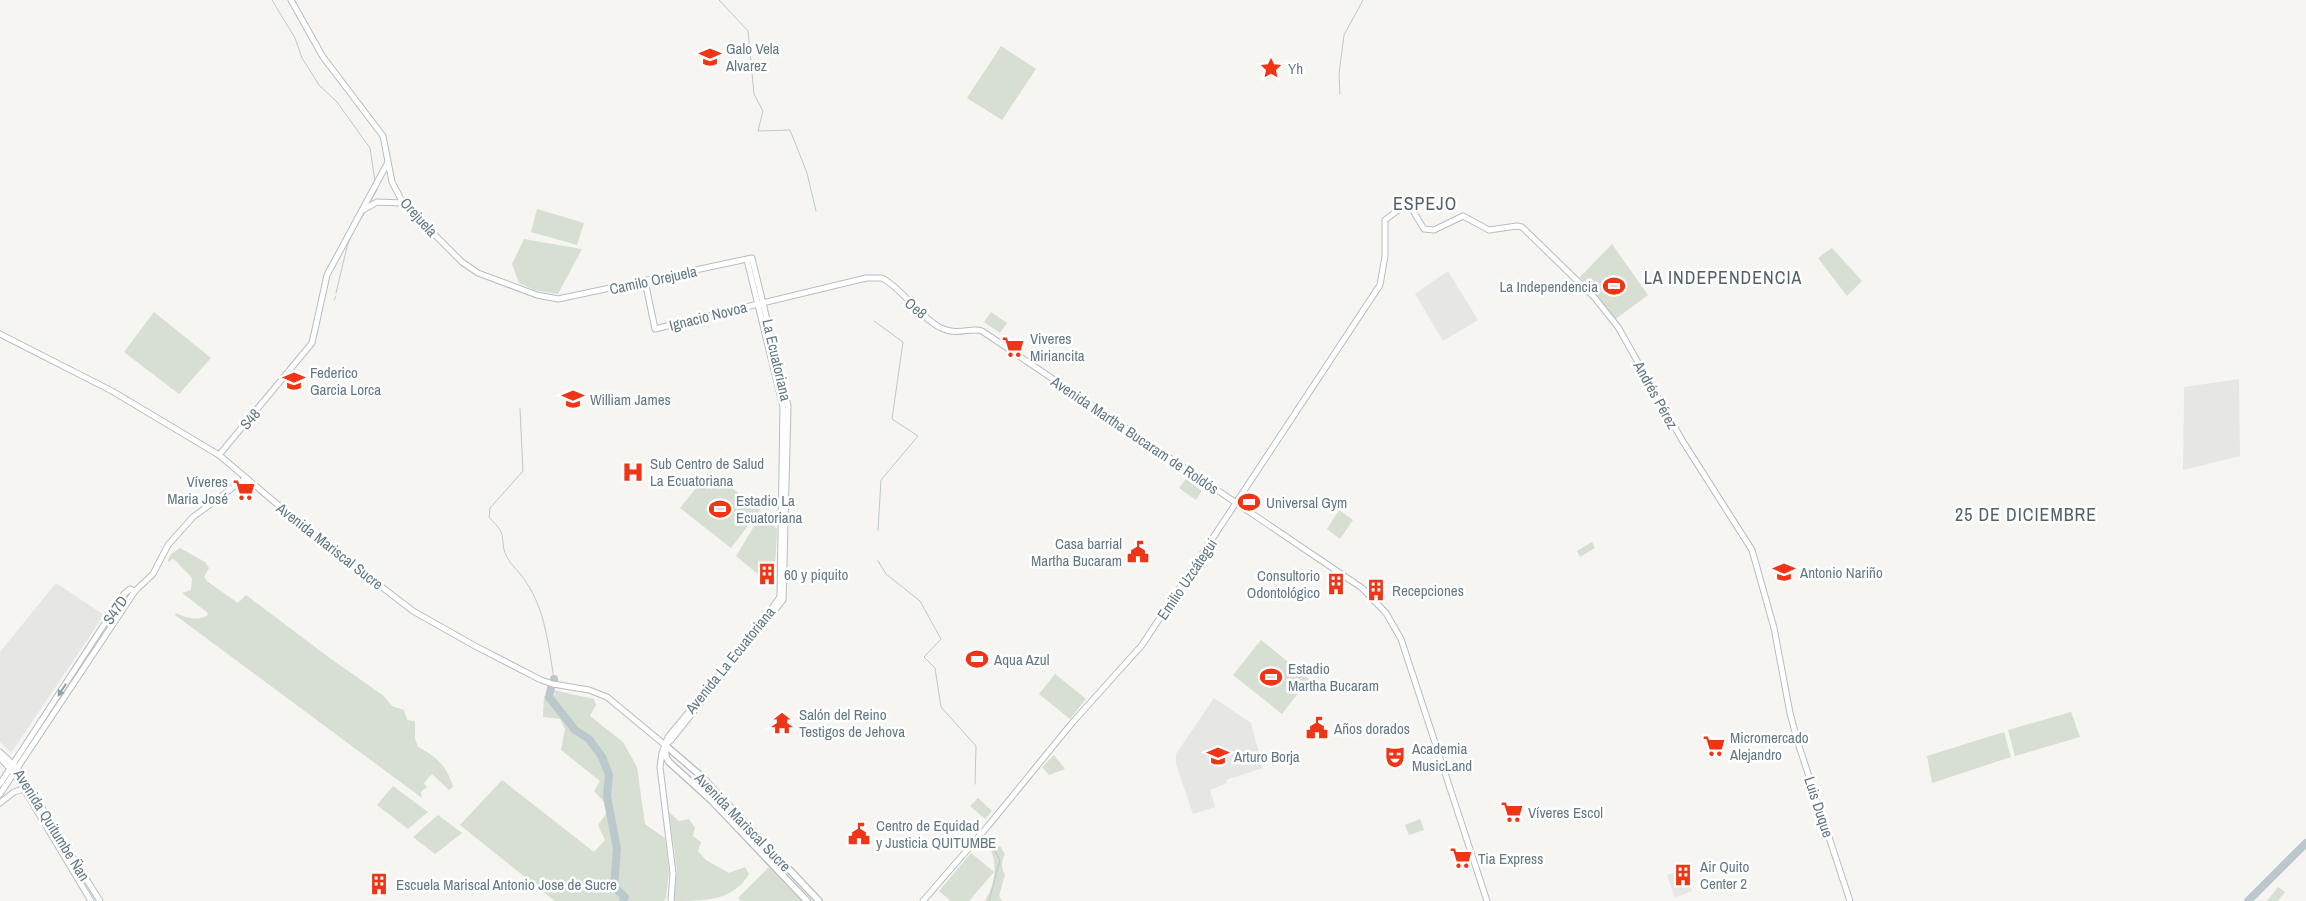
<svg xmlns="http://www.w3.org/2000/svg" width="2306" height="901" font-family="'Archivo Narrow',sans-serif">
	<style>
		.built { fill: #e6e7e5 }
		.green { fill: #d7ded2 }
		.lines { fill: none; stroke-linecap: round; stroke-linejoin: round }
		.stream { stroke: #bbc9cc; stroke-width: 1 }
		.river { stroke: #bbc9cc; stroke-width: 8 }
		.secondary-casing { stroke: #b7bdc1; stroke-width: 7 }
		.primary-casing { stroke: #b6bbbe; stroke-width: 8 }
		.secondary { stroke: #fff; stroke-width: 5 }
		.primary { stroke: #fff; stroke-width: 5.5 }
		.oneway { fill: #91a1aa }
		.labels { text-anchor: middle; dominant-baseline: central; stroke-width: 5; stroke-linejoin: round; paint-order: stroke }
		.poi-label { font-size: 15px; fill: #627985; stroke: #fff; text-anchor: start }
		.street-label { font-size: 15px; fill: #627985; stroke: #fff }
		.quarter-label { font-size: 18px; letter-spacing: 1px; fill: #51616a; stroke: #fff }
	</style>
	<rect width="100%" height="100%" fill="#f6f5f2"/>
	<g class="built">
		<path d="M1448 271 1478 320 1443 341 1415 294Z"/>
		<path d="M2239 379 2240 456 2183 470 2184 387Z"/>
		<path d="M56 583 104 615 11 753 0 742V652Z"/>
		<path d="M1214 698 1251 723 1263 768 1226 780 1227 783 1210 790 1215 807 1193 814 1176 764V754Z"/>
		<path d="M1686 869 1692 891 1675 898 1667 875Z"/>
	</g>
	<g class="green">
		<path d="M1001 46 1036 69 1002 120 967 98Z"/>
		<path d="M537 209 584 223 577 245 531 232Z"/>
		<path d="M524 239 582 249 558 294 534 290 519 283 512 264Z"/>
		<path d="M1612 244 1648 295 1613 321 1580 277Z"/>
		<path d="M1832 248 1862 281 1847 296 1818 258Z"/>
		<path d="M154 312 211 358 179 394 124 352Z"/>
		<path d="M991 312 1007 323 1000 333 984 322Z"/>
		<path d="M710 471 760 510 731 548 680 508Z"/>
		<path d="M1186 479 1202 491 1196 500 1179 488Z"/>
		<path d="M1339 510 1353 520 1340 539 1327 529Z"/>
		<path d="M756 523 773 525 777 529 775 571 762 565 758 574 736 556Z"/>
		<path d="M1592 542 1595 548 1580 557 1577 551Z"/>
		<path d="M180 548 205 562 209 568 204 577 208 582 238 603 246 595 331 659 384 696 392 706 404 710 407 720 415 721V738L418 747C437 757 447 766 453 787L449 790 432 774 424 783 427 787 421 792 422 798 175 615 176 613C188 618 194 621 207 616L208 613 182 593 191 590 192 578 175 560 172 559 169 562 168 560 171 554Z"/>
		<path d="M1261 640 1309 679 1282 714 1233 675Z"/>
		<path d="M1055 674 1086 699 1070 719 1039 694Z"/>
		<path d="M553 690 594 699 596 705 590 716 623 742 637 767 645 824 665 838 669 871 666 898 664 901H555L460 825 502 780 594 852 605 840 598 825 606 814 604 802 594 791 600 781 561 750 565 729 560 719 543 717 544 696 556 695Z"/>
		<path d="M2071 712 2080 737 2015 756 2008 730Z"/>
		<path d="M2004 732 2011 757 1932 783 1927 756Z"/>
		<path d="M1054 755 1065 769 1049 775 1042 767Z"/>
		<path d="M393 786 428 812 408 829 377 805Z"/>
		<path d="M978 798 992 811 985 819 970 806Z"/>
		<path d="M669 812 679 821 689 819 695 828 693 836 701 842 698 851 706 860 729 873 745 867 749 874C733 901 705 901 673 901L677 871Z"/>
		<path d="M438 815 462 833 435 854 413 837Z"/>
		<path d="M1420 819 1424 830 1409 835 1405 825Z"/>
		<path d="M1000 846 1005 854C1001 862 1001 867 1005 875L999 896 1002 901H985C995 885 998 865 990 848Z"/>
		<path d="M971 853 994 872 969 901H951L939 891Z"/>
		<path d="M769 867 801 901H741L738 898Z"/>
		<path d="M2278 887 2285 892 2278 901H2267Z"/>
	</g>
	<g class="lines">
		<g class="stream">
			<path d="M272 0 295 38 302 58 319 85 337 102 370 148 375 181"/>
			<path d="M719 0 748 31 754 94 763 111 758 131 790 130 807 173 816 211"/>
			<path d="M1340 94 1339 74 1344 35 1363 0"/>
			<path d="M369 204 377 190 376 187"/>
			<path d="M355 228 365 212"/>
			<path d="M336 293 347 247 353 231"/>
			<path d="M334 300 336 296"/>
			<path d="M874 321 903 342 892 419 918 436 881 480 878 530"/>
			<path d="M520 409 523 471 490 508 489 517C493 522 499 527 501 532 504 539 502 548 506 555 511 566 520 572 526 582 545 609 549 648 554 679"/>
			<path d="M878 561 886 574 920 601 941 639 924 657 935 668 941 707 976 746 975 784"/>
			<path d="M989 901 1000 860 990 843"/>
		</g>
		<g class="river">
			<path d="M554 680V679"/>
			<path d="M551 688 549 697 575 730 589 739 602 757 609 775 607 796 617 849 614 887 625 897 623 901"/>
			<path d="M2248 901 2306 843"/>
		</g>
		<g class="secondary-casing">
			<g id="secondary">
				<path d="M291 0 323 57 383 136 392 182 403 203 462 262 478 273 537 295 558 299 752 258 788 406 783 600 671 740 665 745"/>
				<path d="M363 210 377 202 403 203"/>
				<path d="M645 281 655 329 866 278H882C903 289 918 316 941 328 958 336 971 327 982 331L1362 588 1386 613 1401 639 1487 901"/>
				<path d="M0 334 112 391 219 455 309 531 413 611 475 646 541 680 553 684 589 690 607 697 665 745"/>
				<path d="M219 455 312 343 327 275 387 164"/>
				<path d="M0 752 18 769 100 901"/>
				<path d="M0 758 15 774 91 901"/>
				<path d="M0 784 124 594 130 589 135 591"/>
				<path d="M0 794 135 591 153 574 168 545 193 517 246 478"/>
				<path d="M0 803 14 792 24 789"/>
				<path d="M671 901 673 873 660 767 662 753 668 737 750 638 780 597 783 407 747 260"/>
				<path d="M923 901 988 826 1072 723 1142 645 1380 285 1385 256V220L1401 208 1410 206 1424 229 1434 230 1463 216 1489 230 1517 226 1522 227 1594 297 1618 327 1682 440 1752 550 1774 628 1790 713 1798 743 1850 901"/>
			</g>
		</g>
		<g class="primary-casing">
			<g id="primary">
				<path d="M665 745 701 776 819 901"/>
				<path d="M665 745 666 757 669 762 712 801 807 901"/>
			</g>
		</g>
		<use href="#secondary" class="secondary"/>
		<use href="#primary" class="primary"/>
	</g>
	<defs><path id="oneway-solid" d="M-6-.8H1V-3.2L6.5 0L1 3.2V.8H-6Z" transform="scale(1.25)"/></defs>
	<use class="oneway" href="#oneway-solid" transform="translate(62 690) rotate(123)"/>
	<defs>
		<g id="school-bare" transform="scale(1.725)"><path d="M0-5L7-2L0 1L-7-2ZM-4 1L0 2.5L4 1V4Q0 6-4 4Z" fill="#f03517" stroke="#fff" stroke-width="2.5" paint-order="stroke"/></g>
		<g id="sight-bare" transform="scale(1.725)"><path d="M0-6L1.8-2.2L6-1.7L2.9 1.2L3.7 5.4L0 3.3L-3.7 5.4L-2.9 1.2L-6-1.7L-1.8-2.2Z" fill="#f03517" stroke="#fff" stroke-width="2.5" paint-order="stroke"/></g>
		<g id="stadium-bare" transform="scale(1.725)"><path d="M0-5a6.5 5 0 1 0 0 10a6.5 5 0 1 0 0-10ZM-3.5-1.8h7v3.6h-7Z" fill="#f03517" stroke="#fff" stroke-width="2.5" paint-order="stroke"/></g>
		<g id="supermarket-bare" transform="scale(1.725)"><path d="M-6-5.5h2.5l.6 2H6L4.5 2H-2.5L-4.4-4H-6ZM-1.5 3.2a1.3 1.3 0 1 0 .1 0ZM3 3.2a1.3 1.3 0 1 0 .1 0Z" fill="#f03517" stroke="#fff" stroke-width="2.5" paint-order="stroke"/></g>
		<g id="hospital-bare" transform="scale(1.725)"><path d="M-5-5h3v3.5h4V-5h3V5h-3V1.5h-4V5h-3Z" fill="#f03517" stroke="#fff" stroke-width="2.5" paint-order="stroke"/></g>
		<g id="civic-bare" transform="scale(1.725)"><path d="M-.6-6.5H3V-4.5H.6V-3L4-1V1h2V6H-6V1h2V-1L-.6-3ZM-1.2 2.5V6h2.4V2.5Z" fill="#f03517" stroke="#fff" stroke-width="2.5" paint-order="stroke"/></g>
		<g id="building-bare" transform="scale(1.725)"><path d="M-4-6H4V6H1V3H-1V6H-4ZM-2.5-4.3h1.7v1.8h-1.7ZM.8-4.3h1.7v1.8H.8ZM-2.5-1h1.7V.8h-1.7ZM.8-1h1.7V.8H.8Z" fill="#f03517" stroke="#fff" stroke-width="2.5" paint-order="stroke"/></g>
		<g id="temple-bare" transform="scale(1.725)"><path d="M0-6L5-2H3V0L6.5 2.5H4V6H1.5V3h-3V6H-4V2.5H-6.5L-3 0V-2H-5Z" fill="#f03517" stroke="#fff" stroke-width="2.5" paint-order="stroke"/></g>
		<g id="university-bare" transform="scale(1.725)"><path d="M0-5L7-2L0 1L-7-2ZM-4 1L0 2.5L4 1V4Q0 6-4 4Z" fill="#f03517" stroke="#fff" stroke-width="2.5" paint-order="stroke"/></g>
		<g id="theatre-bare" transform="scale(1.725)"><path d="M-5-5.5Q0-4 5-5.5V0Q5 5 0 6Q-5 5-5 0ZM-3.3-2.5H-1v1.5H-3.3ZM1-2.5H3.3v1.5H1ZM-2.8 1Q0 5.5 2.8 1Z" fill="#f03517" stroke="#fff" stroke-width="2.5" paint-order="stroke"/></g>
	</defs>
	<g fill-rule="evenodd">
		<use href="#school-bare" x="710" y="57"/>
		<use href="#sight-bare" x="1271" y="68"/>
		<use href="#stadium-bare" x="1614" y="286"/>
		<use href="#supermarket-bare" x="1013" y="347"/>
		<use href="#school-bare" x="294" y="381"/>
		<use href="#school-bare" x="573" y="399"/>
		<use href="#hospital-bare" x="633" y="472"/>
		<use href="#supermarket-bare" x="244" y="490"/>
		<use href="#stadium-bare" x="1249" y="502"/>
		<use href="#stadium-bare" x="720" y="509"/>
		<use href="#civic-bare" x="1138" y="552"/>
		<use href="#school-bare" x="1784" y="572"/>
		<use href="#building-bare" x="767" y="574"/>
		<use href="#building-bare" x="1336" y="584"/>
		<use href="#building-bare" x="1376" y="590"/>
		<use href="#stadium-bare" x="977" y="659"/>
		<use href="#stadium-bare" x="1271" y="677"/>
		<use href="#temple-bare" x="782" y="723"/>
		<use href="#civic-bare" x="1317" y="728"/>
		<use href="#supermarket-bare" x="1714" y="746"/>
		<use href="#university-bare" x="1218" y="756"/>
		<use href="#theatre-bare" x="1395" y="757"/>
		<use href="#supermarket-bare" x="1512" y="812"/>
		<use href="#civic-bare" x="859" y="834"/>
		<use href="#supermarket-bare" x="1461" y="858"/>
		<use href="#building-bare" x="1683" y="875"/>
		<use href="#building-bare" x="379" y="884"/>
	</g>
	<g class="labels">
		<g class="poi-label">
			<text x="726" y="48">Galo Vela<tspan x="726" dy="17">Alvarez</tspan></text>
			<text x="1288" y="68">Yh</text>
			<text x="1598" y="286" text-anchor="end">La Independencia</text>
			<text x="1030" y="338">Viveres<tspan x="1030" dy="17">Miriancita</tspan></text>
			<text x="310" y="372">Federico<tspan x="310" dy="17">Garcia Lorca</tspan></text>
			<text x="590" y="399">William James</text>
			<text x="650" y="463">Sub Centro de Salud<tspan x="650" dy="17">La Ecuatoriana</tspan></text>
			<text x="228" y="481" text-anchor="end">Víveres<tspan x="228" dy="17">Maria José</tspan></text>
			<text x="736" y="500">Estadio La<tspan x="736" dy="17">Ecuatoriana</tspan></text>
			<text x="1266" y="502">Universal Gym</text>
			<text x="1122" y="543" text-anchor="end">Casa barrial<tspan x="1122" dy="17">Martha Bucaram</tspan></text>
			<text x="1800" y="572">Antonio Nariño</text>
			<text x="784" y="574">60 y piquito</text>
			<text x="1320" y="575" text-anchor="end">Consultorio<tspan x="1320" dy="17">Odontológico</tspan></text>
			<text x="1392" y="590">Recepciones</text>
			<text x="994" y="659">Aqua Azul</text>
			<text x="1288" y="668">Estadio<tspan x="1288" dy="17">Martha Bucaram</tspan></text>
			<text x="799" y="714">Salón del Reino<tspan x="799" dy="17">Testigos de Jehova</tspan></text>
			<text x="1334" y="728">Años dorados</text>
			<text x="1730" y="737">Micromercado<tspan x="1730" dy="17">Alejandro</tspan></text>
			<text x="1412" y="748">Academia<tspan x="1412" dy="17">MusicLand</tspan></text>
			<text x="1234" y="756">Arturo Borja</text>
			<text x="1528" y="812">Víveres Escol</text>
			<text x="876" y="825">Centro de Equidad<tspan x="876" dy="17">y Justicia QUITUMBE</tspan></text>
			<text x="1478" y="858">Tia Express</text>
			<text x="1700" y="866">Air Quito<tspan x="1700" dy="17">Center 2</tspan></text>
			<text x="396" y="884">Escuela Mariscal Antonio Jose de Sucre</text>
		</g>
		<g class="street-label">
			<text transform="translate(419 217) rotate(48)">Orejuela</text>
			<text transform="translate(653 280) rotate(-12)">Camilo Orejuela</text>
			<text transform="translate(916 308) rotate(40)">Oe8</text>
			<text transform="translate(708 316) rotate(-14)">Ignacio Novoa</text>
			<text transform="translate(777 360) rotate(77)">La Ecuatoriana</text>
			<text transform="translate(1656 395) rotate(61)">Andrés Pérez</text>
			<text transform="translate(250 419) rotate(-49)">S48</text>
			<text transform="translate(1135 435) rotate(34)">Avenida Martha Bucaram de Roldós</text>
			<text transform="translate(330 546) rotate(38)">Avenida Mariscal Sucre</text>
			<text transform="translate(1187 579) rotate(-56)">Emilio Uzcátegui</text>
			<text transform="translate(115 610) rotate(-56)">S47D</text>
			<text transform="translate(730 660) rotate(-51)">Avenida La Ecuatoriana</text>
			<text transform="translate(1819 807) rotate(72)">Luis Duque</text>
			<text transform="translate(743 822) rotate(46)">Avenida Mariscal Sucre</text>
			<text transform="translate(52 825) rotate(58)">Avenida Quitumbe Ñan</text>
		</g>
		<g class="quarter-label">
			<text x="1425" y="203">ESPEJO</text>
			<text x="1723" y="277">LA INDEPENDENCIA</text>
			<text x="2026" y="514">25 DE DICIEMBRE</text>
		</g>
	</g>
</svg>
